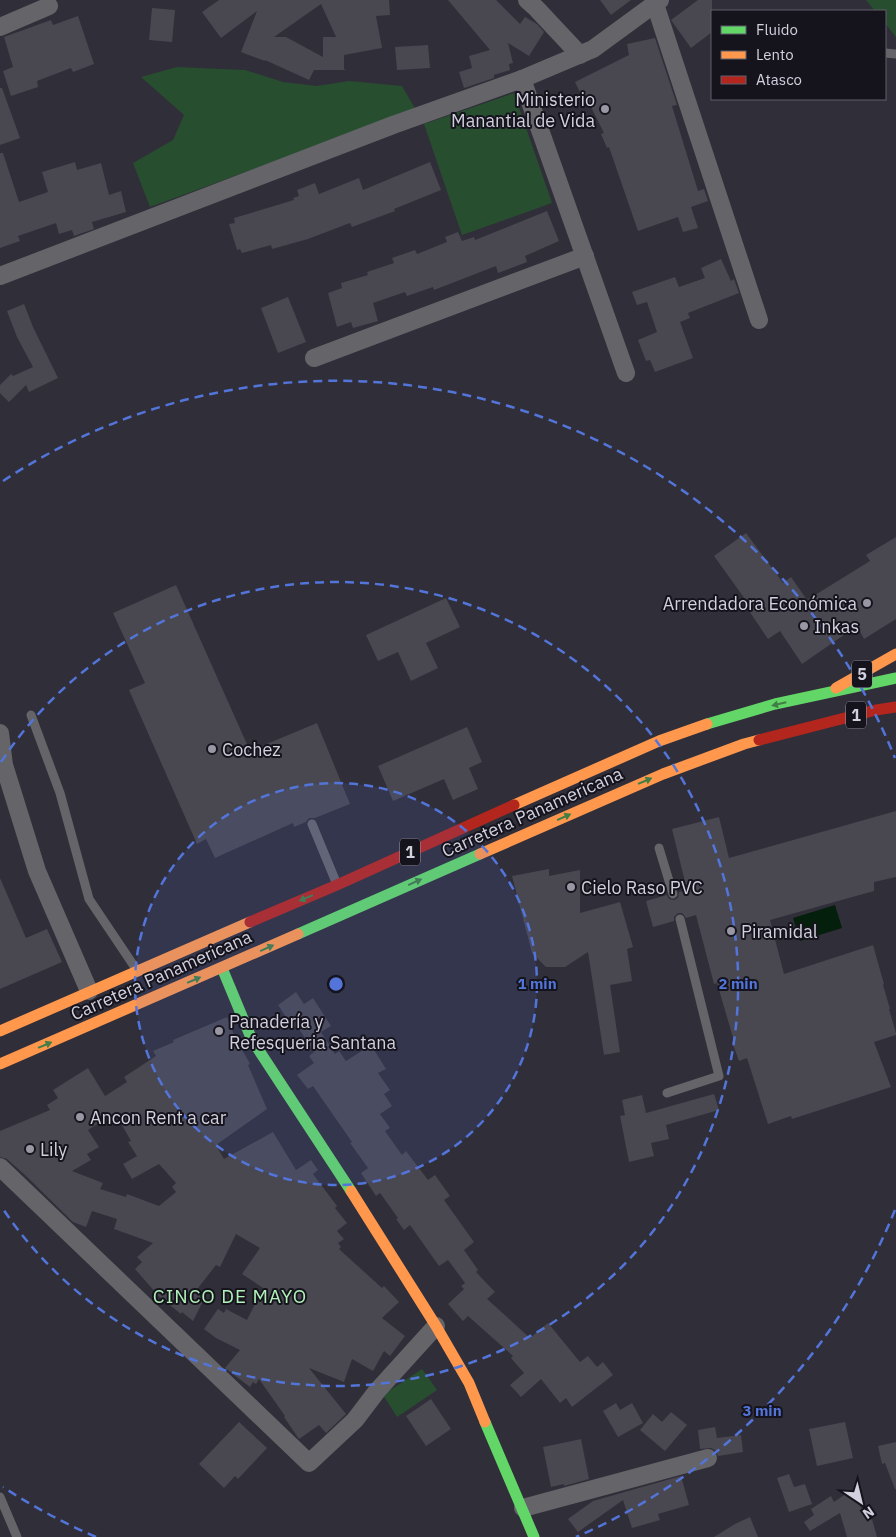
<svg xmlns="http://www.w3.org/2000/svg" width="896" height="1537" font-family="'IBM Plex Sans',sans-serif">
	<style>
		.green { fill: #284e30 }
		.water { fill: #041f0b }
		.building { fill: #494750; fill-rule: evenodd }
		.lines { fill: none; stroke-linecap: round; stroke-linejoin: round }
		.lane { stroke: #656469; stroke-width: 9 }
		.street { stroke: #656469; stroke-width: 18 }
		.fast { stroke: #63d668; stroke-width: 11 }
		.slow { stroke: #ff974d; stroke-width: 11 }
		.jam { stroke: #b3261e; stroke-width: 11 }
		.oneway { fill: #407e46 }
		.ring { fill: none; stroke: #5375da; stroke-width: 2.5; stroke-dasharray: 9 6 }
		.poi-dot { fill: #9997a4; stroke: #15131c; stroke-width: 2 }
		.labels { text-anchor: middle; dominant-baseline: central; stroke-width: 4; stroke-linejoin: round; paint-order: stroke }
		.shield { fill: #15131c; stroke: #9997a4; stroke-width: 1 }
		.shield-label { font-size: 16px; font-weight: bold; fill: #d2d0de }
		.poi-label { font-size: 18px; fill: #d2d0de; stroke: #15131c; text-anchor: start }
		.street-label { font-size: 18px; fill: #d2d0de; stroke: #15131c }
		.neighbourhood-label { font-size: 19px; letter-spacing: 1px; fill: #b1f1b9; stroke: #15131c }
		.centre { fill: #5375da; stroke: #15131c; stroke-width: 2.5 }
		.ring-label { font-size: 15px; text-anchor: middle; font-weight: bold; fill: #5375da; stroke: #15131c; stroke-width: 4; stroke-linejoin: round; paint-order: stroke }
	</style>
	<rect width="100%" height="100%" fill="#302e39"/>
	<g class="green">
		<path d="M866 0H896V37L885 23V11H875Z"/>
		<path d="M177 67 245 70 283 82 317 86 349 81 402 86 416 110 150 207 133 163 173 140 184 115 141 77Z"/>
		<path d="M514 93 552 203 462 235 424 124Z"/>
		<path d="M422 1369 437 1390 397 1417 383 1395Z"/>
	</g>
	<path class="water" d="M835 905 842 928 800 941 793 918Z"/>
	<g class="building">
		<path d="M219 0H389L390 15 376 16 382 48 344 55V69L346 70H314L309 80 265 60V61L241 52 257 11 221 38 202 12ZM321 4 336 37H323V57L286 37H274Z"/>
		<path d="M448 0H496L520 24 525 17 537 24 544 32 529 56 508 43 513 63 509 64 510 70 494 75V78L464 88 459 72 472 68 469 56 490 50Z"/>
		<path d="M600 0H631L611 15Z"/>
		<path d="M698 0H712V32L691 48 671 20Z"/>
		<path d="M152 8 175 10 172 42 149 40Z"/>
		<path d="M78 16 94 64 73 72 71 68 37 81 38 87 11 96 3 71 13 67 4 37 51 20 53 25Z"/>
		<path d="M655 38 677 105 672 106 698 191 704 189 708 201 691 207 698 228 683 232 678 217 638 231 609 147 607 148 601 134 604 133 585 95 582 96 575 82 629 55 627 44Z"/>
		<path d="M428 45 430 68 397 70 395 47Z"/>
		<path d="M0 88H2L20 138 0 145Z"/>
		<path d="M0 153H3L19 202 48 192 42 172 75 162 77 170 101 163 109 195 121 191 126 212 92 222 94 229 74 236 72 230 59 234 56 223 18 236 20 241 0 248Z"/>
		<path d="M430 162 441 190 394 209 395 211 352 227 350 223 308 239 272 249 271 245 242 253 240 249 237 250 229 224 235 223 234 218 294 200 293 198 299 196 297 190 315 183 319 194 359 178 363 190Z"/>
		<path d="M547 211 559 241 525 256 527 262 498 273 496 266 434 290 433 287 407 296 405 292 373 303 378 321 353 328 351 322 337 327 328 293 342 288 341 283 368 275 367 272 394 263 392 258 415 250 417 254 447 242 445 237 458 232 462 241 474 237 475 240Z"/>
		<path d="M721 259 731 281 734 279 739 293 688 313 690 318 680 322 693 358 655 372 650 360 646 361 638 340 657 332 647 302 637 305 632 292 675 277 679 287 705 278 701 268Z"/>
		<path d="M288 297 306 342 278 353 261 308Z"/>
		<path d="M24 304 33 327 58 378 29 392 26 385 9 402 0 393V385L11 374 13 376 33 367 17 337 7 311Z"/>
		<path d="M746 533 783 583 791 577 807 600 870 561 866 555 896 537V619L864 639 857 626 802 664 780 631 768 639 747 608 750 606 714 556Z"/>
		<path d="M176 585 250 751 317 723 350 804 315 818H309L306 822 294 827 293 823 215 858 206 839 197 844 129 690 145 683 113 613Z"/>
		<path d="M446 598 460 627 426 643 438 668 411 681 398 652 378 661 366 635Z"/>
		<path d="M467 727 482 762 469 768 478 789 453 800 444 779 393 801 378 766Z"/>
		<path d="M896 811V877L874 882V891L770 920 784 974 873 945 884 984 883 985 890 1009H889L896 1033V1035L874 1042 891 1087 792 1119 791 1116 768 1124 747 1058 739 1061 732 1042 734 1041 717 983 714 984 696 915 686 918 682 913H678L674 917V921L653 927 646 901 667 895 669 899 674 900 678 898 679 892 687 890 672 829 719 817 729 858Z"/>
		<path d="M549 869V876L580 870V913L620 902 633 947 627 949 632 981 610 985 620 1052 604 1055 588 952 565 967H546L532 953 512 876Z"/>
		<path d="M0 878 26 938 47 929 62 962 0 989Z"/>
		<path d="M296 992 304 1004 313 998 331 1026 321 1032 335 1054 339 1051 346 1061 371 1045 386 1069 378 1073 390 1090 384 1094 392 1106 380 1114 390 1128 385 1131 402 1155 406 1151 428 1180 435 1175 450 1196 444 1200 474 1242 464 1250 478 1270 476 1272 495 1292 487 1299 530 1338 548 1323 580 1362 588 1356 597 1367 603 1362 613 1375 572 1407 566 1398 560 1403 541 1379 521 1397 510 1385 524 1373 511 1358 513 1356 468 1316 463 1321 448 1304 464 1289 461 1286 465 1283 448 1260 439 1266 410 1225 404 1230 396 1219 398 1218 380 1193 376 1196 361 1173 368 1168 350 1143 352 1142 313 1086 308 1089 297 1075 314 1063 309 1056 314 1052 297 1026 293 1028 278 1005Z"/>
		<path d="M227 1017 236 1040 248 1060 250 1064 248 1065 267 1109 216 1145 224 1159 273 1132 296 1170 311 1160 318 1170 313 1174 337 1206 335 1208 347 1223 337 1231 344 1239 338 1243 341 1247 339 1249 382 1288 384 1286 399 1302 382 1318 405 1336 390 1356 384 1351 373 1371 352 1359 344 1382 309 1368 346 1414 326 1433 319 1425 299 1439 284 1417 285 1416 259 1379 256 1384 253 1382 250 1387 225 1368 240 1350 216 1338 204 1329 218 1309 224 1313 226 1309 247 1320 263 1288 242 1274 260 1248 236 1234 220 1267 216 1265 195 1292 204 1299 193 1321 182 1312 181 1314 156 1294V1293L135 1269 142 1262 137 1257 153 1243 114 1229 117 1219 92 1211 86 1227 73 1222 25 1175 7 1159 0 1157V1131L50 1110 47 1105 58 1098 53 1090 88 1068 105 1096 127 1082 124 1077 156 1056 153 1051 174 1042 173 1040ZM115 1113 131 1141 128 1142 137 1156 123 1164 132 1179 159 1164 176 1183 172 1187 176 1192 159 1206 127 1194 126 1197 100 1189 103 1183 72 1171 91 1160 87 1154 99 1147 88 1130Z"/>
		<path d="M714 1094 719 1110 666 1125 669 1139 651 1143 654 1156 629 1162 620 1116 625 1115 622 1100 642 1095 646 1113Z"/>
		<path d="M431 1399 451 1429 426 1446 406 1416Z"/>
		<path d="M616 1403 620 1410 632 1403 643 1423 618 1437 603 1411Z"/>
		<path d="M671 1412 687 1425 665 1451 640 1430 653 1414 662 1422Z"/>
		<path d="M239 1422 267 1448 238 1479 235 1476 224 1488 199 1464Z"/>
		<path d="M845 1422 853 1458 817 1466 809 1429Z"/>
		<path d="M715 1427 717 1438 741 1435 743 1452 718 1456 716 1451 711 1448 700 1449 698 1430Z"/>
		<path d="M581 1439 589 1479 564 1486V1484L551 1487 543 1447Z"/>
		<path d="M896 1442V1489H895L885 1463 882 1464 878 1446Z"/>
		<path d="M789 1474 794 1487 805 1484 812 1504 789 1512 777 1478Z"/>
		<path d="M681 1476 689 1505 658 1514 660 1520 632 1528 623 1500 578 1532 568 1519 593 1501Z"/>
		<path d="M850 1491 869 1520 872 1519 877 1537H847L840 1513 810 1531 804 1522 814 1515 811 1509 831 1496 834 1502Z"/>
		<path d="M750 1517 758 1537H714L735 1524Z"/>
	</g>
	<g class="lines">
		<g class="lane">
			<path d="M885 53 896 54"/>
			<path d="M31 715 60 793 89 899 136 969"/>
			<path d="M312 824 336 882"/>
			<path d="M659 848 673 894"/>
			<path d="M667 1093 719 1076 680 919"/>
			<path d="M0 1497 17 1537"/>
		</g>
		<g class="street">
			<path d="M527 0 536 8 580 55"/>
			<path d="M655 4 759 320"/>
			<path d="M0 27 49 6"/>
			<path d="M522 79 626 373"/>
			<path d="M0 276 393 125 522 79 593 49 660 0"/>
			<path d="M314 358 585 256"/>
			<path d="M0 733 4 765 37 871 89 991"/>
			<path d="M0 1167 309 1463 355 1420 377 1391 436 1326"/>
			<path d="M523 1508 708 1458"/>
		</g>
		<g class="fast">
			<path d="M707 724 775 704 896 678"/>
			<path d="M298 934 480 854"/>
			<path d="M222 968 249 1033 258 1049 351 1191"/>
			<path d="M485 1422 534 1537"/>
		</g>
		<g class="slow">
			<path d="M836 688 896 654"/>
			<path d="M514 805 659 741 707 724"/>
			<path d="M480 854 663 774 744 744 759 740"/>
			<path d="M0 1031 250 922"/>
			<path d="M0 1064 298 934"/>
			<path d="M351 1191 436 1326 469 1383 485 1422"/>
		</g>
		<g class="jam">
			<path d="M759 740 876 710 896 707"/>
			<path d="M250 922 337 885 514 805"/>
		</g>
	</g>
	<defs><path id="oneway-solid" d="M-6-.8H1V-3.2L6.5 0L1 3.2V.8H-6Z" transform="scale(1.25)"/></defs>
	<g class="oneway">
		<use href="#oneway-solid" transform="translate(779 704) rotate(167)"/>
		<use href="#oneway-solid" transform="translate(645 781) rotate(-23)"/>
		<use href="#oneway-solid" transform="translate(564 817) rotate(-24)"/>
		<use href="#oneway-solid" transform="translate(415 882) rotate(-24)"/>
		<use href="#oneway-solid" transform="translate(306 898) rotate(157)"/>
		<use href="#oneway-solid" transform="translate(267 948) rotate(-24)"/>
		<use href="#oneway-solid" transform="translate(194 980) rotate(-23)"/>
		<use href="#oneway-solid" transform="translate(45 1045) rotate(-23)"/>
	</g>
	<circle cx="336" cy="984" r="201" fill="#5375da" fill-opacity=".12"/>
	<g class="ring">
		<circle cx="336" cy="984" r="201"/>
		<path d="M1 762A402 402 0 1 1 1 1206"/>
		<path d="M895 1210A603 603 0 0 1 576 1537M96 1537A603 603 0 0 1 3 1487M3 481A603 603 0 0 1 895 758"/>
	</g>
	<g class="poi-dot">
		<circle cx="605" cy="109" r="5"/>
		<circle cx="867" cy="603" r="5"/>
		<circle cx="804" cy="626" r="5"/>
		<circle cx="212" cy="749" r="5"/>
		<circle cx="571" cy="887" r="5"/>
		<circle cx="731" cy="931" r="5"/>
		<circle cx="219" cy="1031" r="5"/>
		<circle cx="80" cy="1117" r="5"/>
		<circle cx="30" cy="1149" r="5"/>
	</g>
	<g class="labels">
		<g class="shield">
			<rect x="852" y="660.5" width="20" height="27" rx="4"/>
			<rect x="846" y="701.5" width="20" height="27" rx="4"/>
			<rect x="400" y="838.5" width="20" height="27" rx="4"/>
		</g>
		<g class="shield-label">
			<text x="862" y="674">5</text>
			<text x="856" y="715">1</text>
			<text x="410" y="852">1</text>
		</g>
		<g class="poi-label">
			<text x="595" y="99" text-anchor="end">Ministerio<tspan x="595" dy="21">Manantial de Vida</tspan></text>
			<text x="857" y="603" text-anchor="end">Arrendadora Económica</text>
			<text x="814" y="626">Inkas</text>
			<text x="222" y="749">Cochez</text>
			<text x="581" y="887">Cielo Raso PVC</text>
			<text x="741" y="931">Piramidal</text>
			<text x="229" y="1021">Panadería y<tspan x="229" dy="21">Refesqueria Santana</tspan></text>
			<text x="90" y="1117">Ancon Rent a car</text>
			<text x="40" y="1149">Lily</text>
		</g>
		<g class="street-label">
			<text transform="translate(532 812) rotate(-24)">Carretera Panamericana</text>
			<text transform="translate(161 975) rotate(-24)">Carretera Panamericana</text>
		</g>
		<g class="neighbourhood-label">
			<text x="230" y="1296">CINCO DE MAYO</text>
		</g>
	</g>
	<circle cx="336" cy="984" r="8" class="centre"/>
	<g class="ring-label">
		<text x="537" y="989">1 min</text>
		<text x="738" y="989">2 min</text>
		<text x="762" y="1416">3 min</text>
	</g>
	<rect x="711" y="10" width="175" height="90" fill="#15131c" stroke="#615f6a"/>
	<rect x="721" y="26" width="25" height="8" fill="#63d668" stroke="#615f6a"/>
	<text x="756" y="35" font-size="15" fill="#d2d0de">Fluido</text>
	<rect x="721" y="51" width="25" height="8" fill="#ff974d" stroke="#615f6a"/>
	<text x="756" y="60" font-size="15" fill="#d2d0de">Lento</text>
	<rect x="721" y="76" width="25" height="8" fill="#b3261e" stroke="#615f6a"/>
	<text x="756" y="85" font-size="15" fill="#d2d0de">Atasco</text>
	<g transform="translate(861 1502) rotate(145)" stroke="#15131c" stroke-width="4" paint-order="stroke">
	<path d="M0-4L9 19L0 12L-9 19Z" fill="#d2d0de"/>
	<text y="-8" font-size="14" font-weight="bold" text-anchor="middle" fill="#d2d0de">N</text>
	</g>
</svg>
